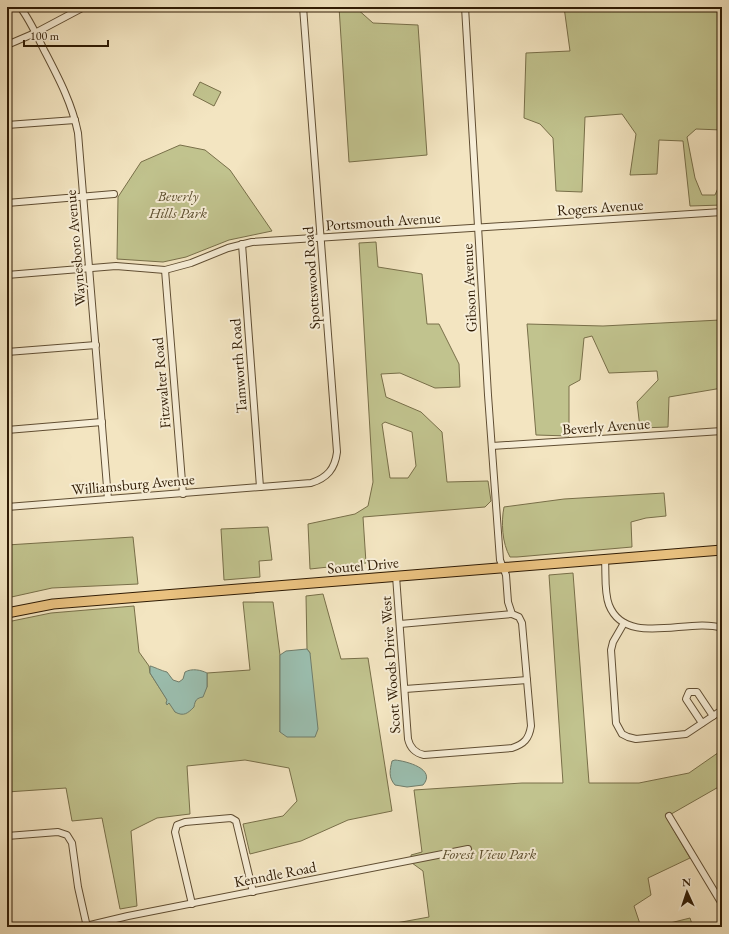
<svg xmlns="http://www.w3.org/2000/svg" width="729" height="934" font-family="'EB Garamond',serif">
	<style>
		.green { fill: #c1c38e; stroke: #786f49; fill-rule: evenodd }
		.water { fill: #9bbfb0; stroke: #707d6b }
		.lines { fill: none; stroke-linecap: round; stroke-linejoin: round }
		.minor-casing { stroke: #604e33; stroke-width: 8 }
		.primary-casing { stroke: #2f1b04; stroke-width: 11 }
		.minor { stroke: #f7eed7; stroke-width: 6 }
		.primary { stroke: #eac280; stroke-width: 9 }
		.labels { text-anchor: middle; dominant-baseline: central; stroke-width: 4; stroke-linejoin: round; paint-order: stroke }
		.park-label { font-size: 15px; font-style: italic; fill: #5b4d2d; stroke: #f7eed7 }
		.street-label { font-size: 15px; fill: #2f1b04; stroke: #f7eed7 }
	</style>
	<rect width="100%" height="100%" fill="#f3e5c1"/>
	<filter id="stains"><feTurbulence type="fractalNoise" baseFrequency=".005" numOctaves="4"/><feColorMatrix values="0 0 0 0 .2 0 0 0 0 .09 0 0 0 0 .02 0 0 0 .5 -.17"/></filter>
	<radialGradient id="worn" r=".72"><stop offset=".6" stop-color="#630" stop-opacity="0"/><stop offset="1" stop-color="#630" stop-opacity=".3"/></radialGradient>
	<g class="green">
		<path d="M339 7H355L373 23 418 25 427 155 349 162Z"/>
		<path d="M564 7H717L722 9V130L696 129 687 137 695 178 702 195H715L722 179V205L690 206 683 141 659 140 657 174 630 175 636 134 622 114 585 117 582 192 556 191 553 138 540 124 524 118 526 53 570 51Z"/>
		<path d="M200 82 221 92 214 106 193 95Z"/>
		<path d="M180 145 205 150 230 170 272 231 229 240 186 257 163 262 117 259 118 197 141 162Z"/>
		<path d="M376 242 378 267 422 274 427 324H439L459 364 460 387 435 388 400 373 381 374 386 397 421 412 442 432 447 482 488 481 491 501 485 507 363 517 366 563 310 569 308 524 355 514 368 506 373 482 359 243ZM385 422 412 432 416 466 408 478H390L382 424Z"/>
		<path d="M722 305V388L669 397 668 427 640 428 637 402 658 380 657 371 609 373 592 336 584 338 580 380 569 386V436L536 435 527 324 603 326 720 320Z"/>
		<path d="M664 493 666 516 646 518 631 522 632 547 517 557H510C502 543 501 522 504 507L564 499Z"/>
		<path d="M268 527 272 560 259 561 260 577 224 580 221 529Z"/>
		<path d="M133 537 138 584 52 588 7 598V545Z"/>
		<path d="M573 573 589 783H639L689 773 722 750V785L666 817 690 858 648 878 651 895 634 906 641 927H374L429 917 423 871 412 863 411 855 422 852 414 790 522 783H563L549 575Z"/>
		<path d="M323 594 341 659 368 658 392 811 348 820 301 841 250 854 243 824 283 816 297 801 289 768 245 760 187 766 190 814 157 818 131 831 137 906 120 909 102 818 72 821 66 788 7 792V624L12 621 51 613 134 606 139 652 149 666 150 673 168 701 166 703 172 704 175 712 195 701 207 687V673L250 670 243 602H273L280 655V732L310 653 307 649 306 596Z"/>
		<path d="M690 918 693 927H654Z"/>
	</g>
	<g class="water">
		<path d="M307 649 310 653 318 729 315 737H287L280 732V655L286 651Z"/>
		<path d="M150 666C152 666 162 671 167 672L173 680 179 682 183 679 185 672C192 668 201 670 207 673V687L203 697C197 698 195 700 194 707 188 713 184 717 175 712L169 703 167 705 166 703 167 700 150 673Z"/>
		<path d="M395 760C406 761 437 769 423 785L407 787 395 785C388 777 390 770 392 761Z"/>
	</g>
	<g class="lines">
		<g class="minor-casing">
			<g id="minor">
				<path d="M20 7C30 20 37 36 44 50 58 77 72 103 78 133L108 499"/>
				<path d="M7 45 35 33 84 7"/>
				<path d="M7 125 75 120"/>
				<path d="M7 203 114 194"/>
				<path d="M242 244 260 487"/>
				<path d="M165 270 183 494"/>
				<path d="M7 275 116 266 165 270 191 263 228 248 252 242 722 212"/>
				<path d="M7 352 96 345"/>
				<path d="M7 430 102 422"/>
				<path d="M492 446 722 431"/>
				<path d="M7 507 311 483C327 478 335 469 337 452L303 7"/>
				<path d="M605 560C606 574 604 592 609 605 626 648 689 617 722 628"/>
				<path d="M396 576 408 739C410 748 415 753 424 755L512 748C524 744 529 739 531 726L522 623 519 617 512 614 508 602 506 575 500 560 488 395 465 7"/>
				<path d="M624 623 613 642 611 650 616 723 622 734 628 737 636 739 686 734 722 710"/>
				<path d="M400 624 512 614"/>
				<path d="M405 689 527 680"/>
				<path d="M702 723 686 699 689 692H697L713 716"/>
				<path d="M669 816 722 904"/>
				<path d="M7 836 58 832 67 835 72 843 78 887 87 927"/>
				<path d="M192 904 175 832 177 825 185 822 231 818 236 821 253 892"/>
				<path d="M86 926 128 916 468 849"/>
			</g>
		</g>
		<g class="primary-casing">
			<path id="primary" d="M7 613 53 604 722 550"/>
		</g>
		<use href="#minor" class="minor"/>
		<use href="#primary" class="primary"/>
	</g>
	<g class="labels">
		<g class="park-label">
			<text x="178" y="195">Beverly<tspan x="178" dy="17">Hills Park</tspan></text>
			<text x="489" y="853">Forest View Park</text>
		</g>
		<g class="street-label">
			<text transform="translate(600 207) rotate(-4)">Rogers Avenue</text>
			<text transform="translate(383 221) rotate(-4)">Portsmouth Avenue</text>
			<text transform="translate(75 248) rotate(-95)">Waynesboro Avenue</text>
			<text transform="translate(311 278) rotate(-94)">Spottswood Road</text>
			<text transform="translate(469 288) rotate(-93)">Gibson Avenue</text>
			<text transform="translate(238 366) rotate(-94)">Tamworth Road</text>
			<text transform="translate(161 383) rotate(-95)">Fitzwalter Road</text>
			<text transform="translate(606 426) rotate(-4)">Beverly Avenue</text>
			<text transform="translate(133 484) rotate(-5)">Williamsburg Avenue</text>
			<text transform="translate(363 565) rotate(-5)">Soutel Drive</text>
			<text transform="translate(390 665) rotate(-94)">Scott Woods Drive West</text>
			<text transform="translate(275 874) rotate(-11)">Kenndle Road</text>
		</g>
	</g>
	<rect width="729" height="934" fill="none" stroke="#f3e5c1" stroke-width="24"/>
	<rect x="8" y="8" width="713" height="918" fill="none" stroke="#2f1b04" stroke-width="2"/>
	<rect x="12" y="12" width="705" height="910" fill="none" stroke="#2f1b04"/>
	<g transform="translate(687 892) rotate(357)" stroke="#f7eed7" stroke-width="3" paint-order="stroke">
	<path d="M0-3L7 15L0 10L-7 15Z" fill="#2f1b04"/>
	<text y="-6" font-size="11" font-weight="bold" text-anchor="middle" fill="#2f1b04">N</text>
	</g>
	<path d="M24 40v6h84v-6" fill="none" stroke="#2f1b04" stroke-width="2"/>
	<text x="30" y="40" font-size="12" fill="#2f1b04" stroke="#f7eed7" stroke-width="3" paint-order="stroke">100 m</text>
	<rect width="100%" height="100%" filter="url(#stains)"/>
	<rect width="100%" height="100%" fill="url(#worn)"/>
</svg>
